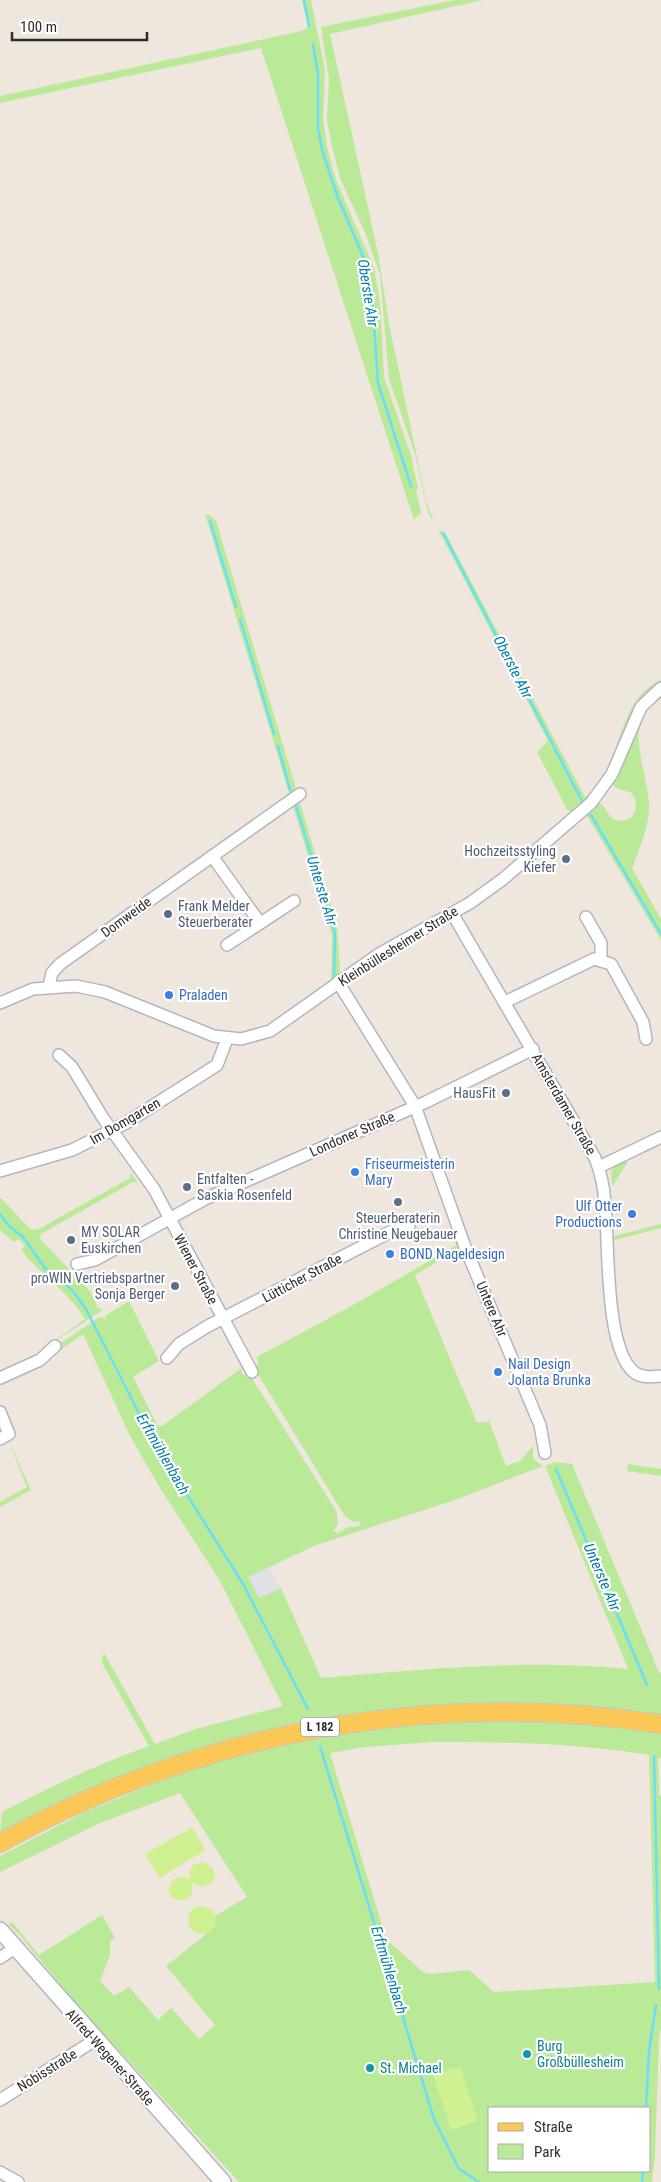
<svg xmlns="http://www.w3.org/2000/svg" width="661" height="2182" font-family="'Roboto Condensed',sans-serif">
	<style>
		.industrial { fill: #e1dfe7 }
		.green { fill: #bae997; fill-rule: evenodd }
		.pitch { fill: #d0f192 }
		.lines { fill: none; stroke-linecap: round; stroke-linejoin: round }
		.stream { stroke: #6addf8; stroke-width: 2.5 }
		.street-casing { stroke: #b2b6c1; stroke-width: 14 }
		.secondary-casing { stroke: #b2b6c1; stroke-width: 18 }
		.primary-casing { stroke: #c8c8c8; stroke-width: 20 }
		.street { stroke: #fff; stroke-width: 11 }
		.secondary { stroke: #fff; stroke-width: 15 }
		.primary { stroke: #fbc857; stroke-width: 18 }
		.service-dot { fill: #5c6f8a; stroke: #fff; stroke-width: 2 }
		.shop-dot { fill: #3f7fe0; stroke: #fff; stroke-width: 2 }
		.culture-dot { fill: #0f9aa8; stroke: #fff; stroke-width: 2 }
		.labels { text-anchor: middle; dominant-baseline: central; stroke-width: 4.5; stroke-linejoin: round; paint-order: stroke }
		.shield { fill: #fff; stroke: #6c6c6c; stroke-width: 1 }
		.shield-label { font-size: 12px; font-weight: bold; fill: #2d2d2d }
		.service-label { font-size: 14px; fill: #4e5e75; stroke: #fff; text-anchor: end }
		.street-label { font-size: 14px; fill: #2d2d2d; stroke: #fff }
		.shop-label { font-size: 14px; fill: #366cbe; stroke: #fff; text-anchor: start }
		.culture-label { font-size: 14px; fill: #0d838f; stroke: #fff; text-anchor: start }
		.water-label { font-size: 15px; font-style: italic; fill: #037eaa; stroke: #fff }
	</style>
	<rect width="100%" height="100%" fill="#efe6de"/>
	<path class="industrial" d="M269 1567 281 1588 259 1598 248 1577Z"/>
	<g class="green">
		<path d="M302 0H311L325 70 323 119 327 147 336 180 374 268 380 302 384 377 411 456 418 489 416 490 421 513 414 520 261 48 0 103V96L302 31 308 27Z"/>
		<path d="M455 0H483L330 34 378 253 389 324 426 500 434 522 429 515 415 454 389 379 380 274 366 235 340 178 331 142 327 120 329 79 321 27Z"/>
		<path d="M205 514 211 516 216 521 295 785V792L290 796Z"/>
		<path d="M438 529 446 534 585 797C624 769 614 700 661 680V683C631 701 627 739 610 768 597 791 582 805 562 822L560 821 572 811H568L537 752 548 741Z"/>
		<path d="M661 693V698C620 725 648 767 649 805 649 826 640 848 632 868L661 919V940L586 814 600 803C607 808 607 817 616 820 634 825 641 806 632 793L616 788 612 783 643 712Z"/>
		<path d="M298 802 301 806 337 926 340 971 339 976 331 982 332 935 292 803Z"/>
		<path d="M626 1160 627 1163 612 1187 611 1171 617 1165Z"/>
		<path d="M131 1173 138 1183 133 1182 41 1234 40 1239 90 1291 98 1308 103 1310 47 1346 85 1319C69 1292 41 1275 21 1250L25 1246 19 1239 14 1242 0 1230V1197L30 1229 37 1230 130 1178Z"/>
		<path d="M661 1224V1228L611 1241V1237Z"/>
		<path d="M457 1240 461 1252 457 1250 415 1275 477 1423 489 1421 506 1466 520 1461 533 1446V1459L543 1466 452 1501 316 1545 248 1577 259 1598 281 1588 321 1678C423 1669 526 1659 628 1669L545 1466 555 1462 572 1464 659 1672 661 1673V1716C614 1710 566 1704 518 1703 338 1700 158 1747 0 1834L2 1812C50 1787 98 1764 149 1746L101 1661 104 1653 155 1744 196 1729 283 1706 219 1579 160 1488 130 1436 83 1334 44 1362 58 1345 98 1318 103 1317 105 1320 106 1315 129 1301 159 1361 133 1377 157 1425 162 1426 239 1370 240 1366 242 1374 248 1376 250 1375 337 1512 338 1525 333 1531 338 1533 348 1527 359 1526 360 1521 354 1522 345 1516 256 1371 258 1361 257 1357 355 1304 438 1256 455 1246Z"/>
		<path d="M8 1439 31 1490 0 1507V1502L27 1487Z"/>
		<path d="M628 1464 661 1469V1476L627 1471Z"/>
		<path d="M517 1720 581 1724 661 1733V1758H658L659 1795 661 1796V2028L659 2036 655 2153 652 2182H239L76 2003 18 1933 9 1925V1923H13L39 1955 102 1915 115 1938 110 1941V1955L100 1981 114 1996 129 1987 158 2020 171 2008 199 2039 215 2025 166 1966 209 1932 215 1916 247 1897 180 1793 100 1823 0 1872V1856L83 1813 129 1794 184 1771 234 1756 324 1736 419 1723ZM432 1742C505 1742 577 1743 649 1755L655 1982 494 1992 469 1970 432 1974 423 1972 386 1939 330 1753 365 1747ZM490 2108H650V2171H490Z"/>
	</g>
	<g class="pitch">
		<path d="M192 1827 206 1850 159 1878 145 1854Z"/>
		<path d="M204 1862 213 1869 215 1876 212 1883 201 1887 192 1883V1894L184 1901 172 1898 168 1891 172 1880 183 1876 190 1880 189 1872 193 1865Z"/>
		<circle cx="202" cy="1920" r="14"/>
		<path d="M460 2066 478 2121 451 2130 433 2075Z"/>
	</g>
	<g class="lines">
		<g class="stream">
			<path d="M304 0 309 26"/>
			<path d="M313 44 318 75V129L323 153 338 198 365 261 373 309 378 383 411 486"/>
			<path d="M210 521 236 607"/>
			<path d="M443 533 582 801"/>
			<path d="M240 619 274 734"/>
			<path d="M278 746 290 790"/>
			<path d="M296 806 335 933 334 977"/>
			<path d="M591 815 661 934"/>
			<path d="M0 1214 10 1227 23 1237 45 1268 73 1291 86 1309 153 1441 243 1584 308 1709"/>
			<path d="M556 1469 647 1685"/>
			<path d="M320 1746 434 2119 459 2169 479 2182"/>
			<path d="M654 1756 659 1989"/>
			<path d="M646 2108 649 2051 656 2005"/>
			<path d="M642 2182 643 2171"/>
		</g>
		<g class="street-casing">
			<g id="street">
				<path d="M212 856 260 923"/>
				<path d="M452 913 595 1158C601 1173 604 1188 605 1203 609 1239 604 1350 635 1373 643 1378 652 1377 661 1376"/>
				<path d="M586 917 601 943V961"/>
				<path d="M227 945 294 901"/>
				<path d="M338 982 415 1106 465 1247 540 1425 545 1453"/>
				<path d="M49 986 52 973 60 964 300 794"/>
				<path d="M505 1002 594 959 611 964 643 1022 646 1039"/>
				<path d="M0 1003 33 989 76 986 105 992 214 1036 241 1039 270 1031 379 954 470 903 503 879 591 803 612 774 641 707 661 688"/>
				<path d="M59 1055 72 1067 103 1118 154 1189 252 1372"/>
				<path d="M599 1167 661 1137"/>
				<path d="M0 1171 72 1150 126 1123 217 1065 227 1039"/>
				<path d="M77 1264 95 1260 205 1199 426 1102 533 1049"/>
				<path d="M167 1358 179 1344 208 1326 394 1230 409 1226"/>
				<path d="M0 1378 40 1360 55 1346"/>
				<path d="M0 1412 9 1434 0 1439"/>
				<path d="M0 1958 15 1948"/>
				<path d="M0 2100 95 2040"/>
				<path d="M0 2172 18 2182"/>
			</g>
		</g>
		<g class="secondary-casing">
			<path id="secondary" d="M0 1930 223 2182"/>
		</g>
		<g class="primary-casing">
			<path id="primary" d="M0 1843C202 1731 433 1689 661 1724"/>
		</g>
		<use href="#street" class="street"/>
		<use href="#secondary" class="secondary"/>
		<use href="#primary" class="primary"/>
	</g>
	<g class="service-dot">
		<circle cx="566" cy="859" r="5"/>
		<circle cx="168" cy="914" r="5"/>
		<circle cx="506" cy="1093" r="5"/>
		<circle cx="187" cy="1187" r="5"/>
		<circle cx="398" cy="1202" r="5"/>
		<circle cx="71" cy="1240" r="5"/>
		<circle cx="175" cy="1286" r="5"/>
	</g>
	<g class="shop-dot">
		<circle cx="169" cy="995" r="5"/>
		<circle cx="355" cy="1172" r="5"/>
		<circle cx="632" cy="1214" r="5"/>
		<circle cx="390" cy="1254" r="5"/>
		<circle cx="498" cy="1372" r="5"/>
	</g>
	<g class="culture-dot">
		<circle cx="527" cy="2054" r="5"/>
		<circle cx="370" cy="2068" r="5"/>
	</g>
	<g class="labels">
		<rect class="shield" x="301" y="1717.5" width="38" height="19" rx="4"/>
		<g class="shield-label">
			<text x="320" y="1727">L 182</text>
		</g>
		<g class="service-label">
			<text x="556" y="851">Hochzeitsstyling<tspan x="556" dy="16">Kiefer</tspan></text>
			<text x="178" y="906" text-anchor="start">Frank Melder<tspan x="178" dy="16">Steuerberater</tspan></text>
			<text x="496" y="1093">HausFit</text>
			<text x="197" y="1179" text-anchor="start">Entfalten -<tspan x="197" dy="16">Saskia Rosenfeld</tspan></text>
			<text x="398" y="1218" text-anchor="middle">Steuerberaterin<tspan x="398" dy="16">Christine Neugebauer</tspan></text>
			<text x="81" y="1232" text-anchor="start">MY SOLAR<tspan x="81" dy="16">Euskirchen</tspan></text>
			<text x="165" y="1278">proWIN Vertriebspartner<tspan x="165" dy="16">Sonja Berger</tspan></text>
		</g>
		<g class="street-label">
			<text transform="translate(126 917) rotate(-36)">Domweide</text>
			<text transform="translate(398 946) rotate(-32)">Kleinbüllesheimer Straße</text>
			<text transform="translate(564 1104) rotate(60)">Amsterdamer Straße</text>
			<text transform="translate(125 1121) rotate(-30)">Im Domgarten</text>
			<text transform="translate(352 1134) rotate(-24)">Londoner Straße</text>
			<text transform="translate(196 1269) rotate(62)">Wiener Straße</text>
			<text transform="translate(302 1278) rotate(-28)">Lütticher Straße</text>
			<text transform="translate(492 1309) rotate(67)">Untere Ahr</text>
			<text transform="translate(110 2057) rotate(48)">Alfred-Wegener-Straße</text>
			<text transform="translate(47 2070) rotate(-32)">Nobisstraße</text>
		</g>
		<g class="shop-label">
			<text x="179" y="995">Praladen</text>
			<text x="365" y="1164">Friseurmeisterin<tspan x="365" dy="16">Mary</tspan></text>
			<text x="622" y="1206" text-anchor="end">Ulf Otter<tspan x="622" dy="16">Productions</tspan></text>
			<text x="400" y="1254">BOND Nageldesign</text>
			<text x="508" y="1364">Nail Design<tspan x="508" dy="16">Jolanta Brunka</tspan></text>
		</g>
		<g class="culture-label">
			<text x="537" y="2046">Burg<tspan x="537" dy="16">Großbüllesheim</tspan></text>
			<text x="380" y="2068">St. Michael</text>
		</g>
		<g class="water-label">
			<text transform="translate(368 293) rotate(81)">Oberste Ahr</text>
			<text transform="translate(513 667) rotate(63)">Oberste Ahr</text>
			<text transform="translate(322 891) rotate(73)">Unterste Ahr</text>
			<text transform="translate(163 1454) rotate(60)">Erftmühlenbach</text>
			<text transform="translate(602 1577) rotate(67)">Unterste Ahr</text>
			<text transform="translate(389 1970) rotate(73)">Erftmühlenbach</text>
		</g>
	</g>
	<rect x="488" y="2107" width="162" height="65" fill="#ffffff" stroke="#ababab"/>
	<rect x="498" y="2123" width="25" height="8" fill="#fbc857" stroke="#ababab"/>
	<text x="534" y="2132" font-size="15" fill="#2d2d2d">Straße</text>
	<rect x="498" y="2144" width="25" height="15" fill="#bae997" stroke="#ababab"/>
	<text x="534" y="2157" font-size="15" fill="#2d2d2d">Park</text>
	<path d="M12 32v8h135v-8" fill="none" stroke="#2d2d2d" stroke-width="2.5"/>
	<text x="20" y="32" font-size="15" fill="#2d2d2d" stroke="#ffffff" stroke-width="4" paint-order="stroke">100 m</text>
</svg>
